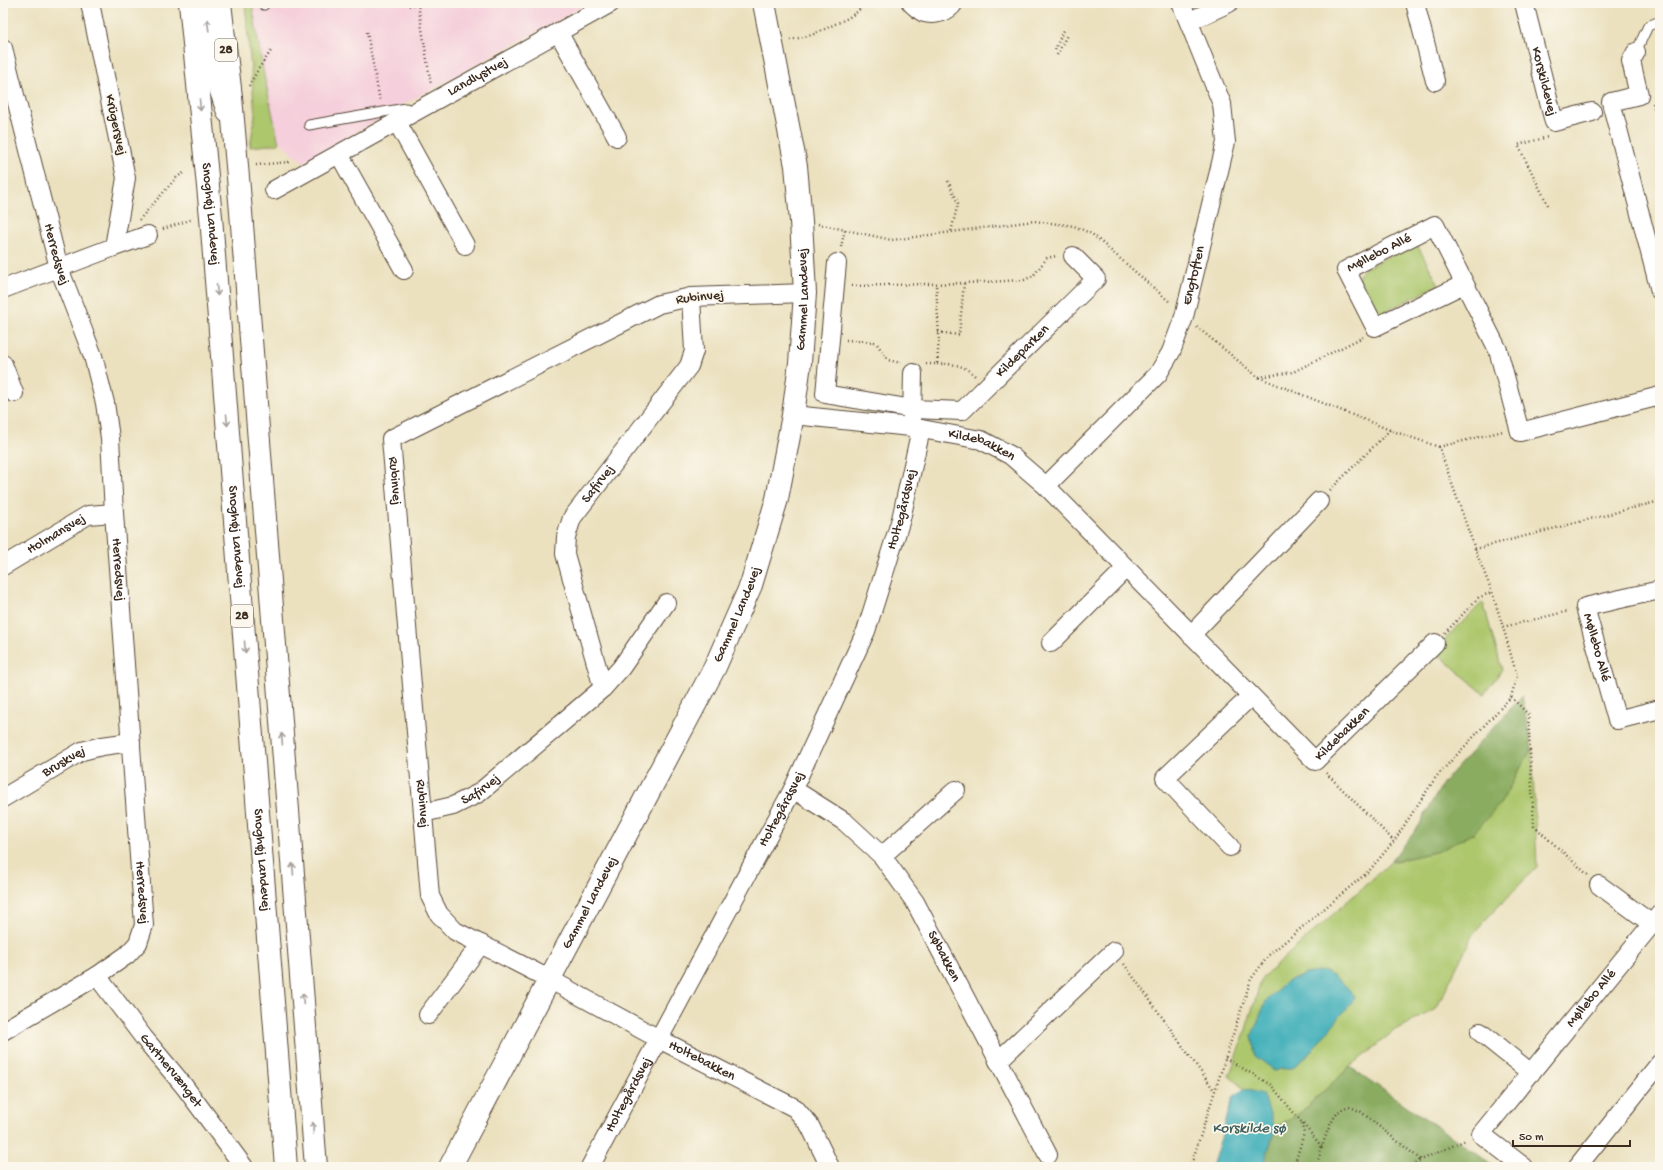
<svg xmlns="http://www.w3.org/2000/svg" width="1663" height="1170" font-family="'Gochi Hand',sans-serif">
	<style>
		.built { fill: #f5cfdb }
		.green { fill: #adc76d; stroke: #747846 }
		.forest { fill: #8aac60; stroke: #626b3f }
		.water { fill: #3fafb9; stroke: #3d6c6c }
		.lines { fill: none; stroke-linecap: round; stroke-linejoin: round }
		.service-casing { stroke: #554536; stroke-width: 11 }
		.minor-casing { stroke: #554536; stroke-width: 20 }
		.tertiary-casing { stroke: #554536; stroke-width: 24 }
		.primary-casing { stroke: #554536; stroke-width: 24 }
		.path { stroke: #554536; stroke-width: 2.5; stroke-dasharray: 1 3; stroke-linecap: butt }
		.service { stroke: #fff; stroke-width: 9 }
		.minor { stroke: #fff; stroke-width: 18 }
		.tertiary { stroke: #fff; stroke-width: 22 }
		.primary { stroke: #fff; stroke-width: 22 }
		.oneway { stroke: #a79f9a }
		.labels { text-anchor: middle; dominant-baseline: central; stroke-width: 3.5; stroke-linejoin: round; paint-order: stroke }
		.shield { fill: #fbf7ec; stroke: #75685c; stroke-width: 1 }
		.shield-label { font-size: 13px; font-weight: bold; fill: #3b2a1e }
		.street-label { font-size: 14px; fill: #3b2a1e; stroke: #fbf7ec }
		.water-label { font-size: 15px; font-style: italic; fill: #3d5f5c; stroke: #fbf7ec }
	</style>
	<rect width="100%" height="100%" fill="#fbf7ec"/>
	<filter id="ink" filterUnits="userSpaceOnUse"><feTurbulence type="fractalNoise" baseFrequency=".025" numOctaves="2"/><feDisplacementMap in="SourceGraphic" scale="8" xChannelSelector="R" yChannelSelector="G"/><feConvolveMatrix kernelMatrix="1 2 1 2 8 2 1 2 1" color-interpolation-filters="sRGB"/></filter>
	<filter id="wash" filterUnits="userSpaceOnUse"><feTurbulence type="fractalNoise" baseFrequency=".012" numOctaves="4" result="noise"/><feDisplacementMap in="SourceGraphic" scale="16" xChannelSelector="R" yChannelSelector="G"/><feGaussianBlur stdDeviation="0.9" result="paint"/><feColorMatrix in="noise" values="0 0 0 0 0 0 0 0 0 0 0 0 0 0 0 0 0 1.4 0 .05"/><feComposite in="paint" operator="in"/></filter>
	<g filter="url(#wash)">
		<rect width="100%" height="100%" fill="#ebe1bf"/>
		<path class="built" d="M246 3H590L405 104 304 163 255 120Z"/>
		<g class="green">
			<path d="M245 3H252L263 70 279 144 250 147 255 115Z"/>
			<path d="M1416 243 1439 285 1386 311 1379 313 1374 311 1358 279 1360 273 1365 268Z"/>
			<path d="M1483 602 1502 670 1484 694 1437 653 1447 643 1444 640Z"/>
			<path d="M1532 748 1537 867 1490 915 1472 936 1436 1009 1395 1030 1350 1067 1301 1112 1275 1128 1263 1095 1244 1089 1229 1076 1240 1048 1262 978 1391 862 1439 851 1500 804Z"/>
		</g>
		<g class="forest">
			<path d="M1522 696 1532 748 1500 804 1474 833 1439 851 1391 862 1418 827 1443 783Z"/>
			<path d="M1350 1067 1496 1167H1263L1275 1128 1301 1112Z"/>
		</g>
		<g class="water">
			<path d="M1324 971C1337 977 1346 985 1354 996L1352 1002 1309 1054 1292 1068 1274 1070 1255 1056 1252 1035 1266 1001 1286 982 1306 974Z"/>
			<path d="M1244 1089 1263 1094 1275 1128 1263 1167H1212L1233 1097Z"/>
		</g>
	</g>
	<g filter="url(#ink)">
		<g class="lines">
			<g class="service-casing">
				<g id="service">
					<path d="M264 5 265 3"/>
					<path d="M1636 52 1648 26 1660 21"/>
					<path d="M309 125 406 108"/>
				</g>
			</g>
			<g class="minor-casing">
				<g id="minor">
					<path d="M911 3C914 6 920 11 924 13 934 16 949 12 954 3"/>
					<path d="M1415 3 1435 81"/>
					<path id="s1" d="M1524 3 1554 122 1592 112"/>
					<path d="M1190 21 1229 3"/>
					<path d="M558 32 617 137"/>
					<path id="s2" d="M3 48 59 268 93 356 105 403 110 438 114 513 144 925 138 943 127 955 97 976 3 1031"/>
					<path d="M1636 52 1631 61 1639 95 1611 102 1660 291"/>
					<path d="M397 122 465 245"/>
					<path d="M339 154 404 270"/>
					<path id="s3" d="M274 190 611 3"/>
					<path d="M114 247 148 235"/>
					<path id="s4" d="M837 263 825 394 913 409 962 411 1096 279 1073 256"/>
					<path id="s5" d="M1464 284 1375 327 1346 270 1435 225 1498 350 1520 432 1660 396"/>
					<path d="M3 289 114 247 126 178 90 3"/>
					<path id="s6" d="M805 293 691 297 659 304 391 439 430 896 439 914 455 931 549 979 659 1039 795 1108 810 1126 830 1167"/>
					<path d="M3 364 14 393"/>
					<path id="s7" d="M793 415 911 427 981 440 1010 455 1046 486 1315 761 1435 643"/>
					<path d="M912 421 913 373"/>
					<path id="s8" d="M1046 486 1158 374 1171 352 1184 317 1226 142 1222 104 1181 3"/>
					<path id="s9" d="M3 566 88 515 114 513"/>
					<path id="s10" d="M1660 590 1585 607 1617 720 1660 709"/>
					<path d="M1191 635 1319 501"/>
					<path d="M1051 643 1126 568"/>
					<path id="s11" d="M603 688 565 554 566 537 572 518 689 366 694 351 691 297"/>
					<path id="s12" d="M793 789 845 822 882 856 915 902 1048 1155"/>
					<path id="s13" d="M3 798 82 751 102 746 131 742"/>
					<path id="s14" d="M423 813 453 806 479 793 603 688 621 668 666 603"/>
					<path d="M1230 847 1165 778 1251 696"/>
					<path d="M882 856 956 790"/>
					<path d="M1599 885 1652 924"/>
					<path id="s15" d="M97 976 144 1038 184 1086 244 1167"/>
					<path d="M428 1015 481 944"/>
					<path d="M1480 1032 1531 1073"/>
					<path d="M998 1061 1114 951"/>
					<path id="s16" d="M590 1167 793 789 866 631 901 519 921 429"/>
					<path id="s17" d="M1524 1167 1481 1134 1660 914"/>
					<path d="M1577 1167 1660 1063"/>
				</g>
			</g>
			<g class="tertiary-casing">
				<g id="tertiary">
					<path d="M205 3 216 76 228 112"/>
					<path id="s18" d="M450 1167 715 667 751 585 777 499 793 415 800 363 805 293 801 221 796 166 764 3"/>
				</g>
			</g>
			<g class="primary-casing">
				<g id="primary">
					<path id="s19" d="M190 3 211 217 286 1167"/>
					<path d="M220 3 231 97 241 212 316 1167"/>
				</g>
			</g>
			<g class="path">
				<path d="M407 3 408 6 418 4 431 85"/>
				<path d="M367 32 380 101"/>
				<path d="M790 40 812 35 848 18 857 12 866 3"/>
				<path d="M1055 50 1064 28"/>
				<path d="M1057 55 1067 35"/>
				<path d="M1660 62V63"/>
				<path d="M249 86 259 68 271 51"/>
				<path d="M1653 103 1660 132"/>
				<path d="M1656 138 1660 137"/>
				<path d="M256 165 289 162"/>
				<path d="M948 181 958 203 951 232"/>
				<path d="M1548 205 1518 145 1548 137"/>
				<path d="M139 220 177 177 185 172"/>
				<path d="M818 224 892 240 1034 221 1074 226 1092 234 1171 303"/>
				<path d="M163 229 193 219"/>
				<path d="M841 247 845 230"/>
				<path d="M852 286 965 283 1024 280 1033 276 1047 258 1056 256"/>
				<path d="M938 332 959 335 964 283"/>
				<path d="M846 340 874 342 877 344 888 360 901 363"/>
				<path d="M926 364H937L939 337 936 284"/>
				<path d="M937 364C954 364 963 364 975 376"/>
				<path d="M1259 377 1293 372 1363 337"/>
				<path d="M1439 447 1503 431"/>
				<path d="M1330 490 1390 430"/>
				<path d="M1475 549 1660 501"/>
				<path d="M1503 627 1569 611"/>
				<path d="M1445 633 1478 598 1492 592"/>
				<path d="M1511 697 1528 714 1534 826 1588 875"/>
				<path d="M1326 773 1394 841"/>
				<path d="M1124 964 1214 1090"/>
				<path d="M1225 1058 1271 1085 1322 1147"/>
				<path d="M1189 1167 1193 1159 1251 979 1269 955 1369 871 1394 841 1436 777 1511 697 1517 676 1503 627 1492 592 1475 549 1439 447 1390 430 1258 377 1197 327"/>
				<path d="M1294 1167 1304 1133 1301 1122"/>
				<path d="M1316 1167C1321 1153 1330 1108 1348 1107 1352 1107 1356 1110 1360 1111L1421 1160 1466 1140"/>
				<path d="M1408 1167 1421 1160"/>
			</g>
			<use href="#service" class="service"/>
			<use href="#minor" class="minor"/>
			<use href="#tertiary" class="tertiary"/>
			<use href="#primary" class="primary"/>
		</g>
		<defs><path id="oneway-shaft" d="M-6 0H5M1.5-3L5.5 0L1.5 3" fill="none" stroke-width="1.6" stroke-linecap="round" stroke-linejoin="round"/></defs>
		<g class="oneway">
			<use href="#oneway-shaft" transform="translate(208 25) rotate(-98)"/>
			<use href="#oneway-shaft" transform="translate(200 105) rotate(85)"/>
			<use href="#oneway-shaft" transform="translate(217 290) rotate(85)"/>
			<use href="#oneway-shaft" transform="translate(227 420) rotate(85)"/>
			<use href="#oneway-shaft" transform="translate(245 647) rotate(85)"/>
			<use href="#oneway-shaft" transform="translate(282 739) rotate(-94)"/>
			<use href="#oneway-shaft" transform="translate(293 869) rotate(-94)"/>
			<use href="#oneway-shaft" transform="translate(303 999) rotate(-94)"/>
			<use href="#oneway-shaft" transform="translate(313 1128) rotate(-94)"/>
		</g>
	</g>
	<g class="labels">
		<g class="shield">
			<rect x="215" y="39" width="22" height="22" rx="3"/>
			<rect x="231" y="605" width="22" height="22" rx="3"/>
		</g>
		<g class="shield-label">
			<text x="226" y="50">28</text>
			<text x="242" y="616">28</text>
		</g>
		<g class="street-label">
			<text stroke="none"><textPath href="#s3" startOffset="233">Landlystvej</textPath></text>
			<text stroke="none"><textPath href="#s1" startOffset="81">Korskildevej</textPath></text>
			<text transform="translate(115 125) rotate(78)">Krügersvej</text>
			<text stroke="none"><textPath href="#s19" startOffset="212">Snoghøj Landevej</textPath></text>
			<text stroke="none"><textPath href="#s2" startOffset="213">Herredsvej</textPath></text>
			<text stroke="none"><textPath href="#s5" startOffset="200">Møllebo Allé</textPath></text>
			<text stroke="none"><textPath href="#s8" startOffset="264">Engtoften</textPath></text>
			<text transform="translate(700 298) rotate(-6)">Rubinvej</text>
			<text stroke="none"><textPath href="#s18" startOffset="947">Gammel Landevej</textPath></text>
			<text stroke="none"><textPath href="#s4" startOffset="355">Kildeparken</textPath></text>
			<text stroke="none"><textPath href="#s7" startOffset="192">Kildebakken</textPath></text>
			<text stroke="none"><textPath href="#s6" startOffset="489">Rubinvej</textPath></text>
			<text stroke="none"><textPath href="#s11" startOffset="219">Safirvej</textPath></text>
			<text stroke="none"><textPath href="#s16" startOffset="730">Holtegårdsvej</textPath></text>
			<text stroke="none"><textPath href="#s9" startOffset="62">Holmansvej</textPath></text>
			<text stroke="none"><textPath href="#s19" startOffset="536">Snoghøj Landevej</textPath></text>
			<text stroke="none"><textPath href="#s2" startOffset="537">Herredsvej</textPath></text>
			<text stroke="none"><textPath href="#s18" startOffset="623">Gammel Landevej</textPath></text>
			<text stroke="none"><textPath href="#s10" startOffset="119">Møllebo Allé</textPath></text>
			<text stroke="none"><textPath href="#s7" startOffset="693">Kildebakken</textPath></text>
			<text stroke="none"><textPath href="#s13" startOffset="71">Bruskvej</textPath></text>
			<text stroke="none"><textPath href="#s14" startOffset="63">Safirvej</textPath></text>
			<text stroke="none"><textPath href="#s6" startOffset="813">Rubinvej</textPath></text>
			<text stroke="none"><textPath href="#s16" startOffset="406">Holtegårdsvej</textPath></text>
			<text stroke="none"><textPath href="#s19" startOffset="860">Snoghøj Landevej</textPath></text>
			<text stroke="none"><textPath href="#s2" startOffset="861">Herredsvej</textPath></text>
			<text stroke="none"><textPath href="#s18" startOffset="299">Gammel Landevej</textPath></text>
			<text stroke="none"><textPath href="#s12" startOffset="230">Søbakken</textPath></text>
			<text stroke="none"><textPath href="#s17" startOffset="229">Møllebo Allé</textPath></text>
			<text stroke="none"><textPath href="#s6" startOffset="1228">Holtebakken</textPath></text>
			<text stroke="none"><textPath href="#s15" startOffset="120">Gartnervænget</textPath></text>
			<text stroke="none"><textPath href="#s16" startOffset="82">Holtegårdsvej</textPath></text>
		</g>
		<g class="water-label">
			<text x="1249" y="1129">Korskilde sø</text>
		</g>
	</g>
	<rect width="1663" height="1170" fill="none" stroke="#fbf7ec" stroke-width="16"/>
	<path d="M1513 1140v6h117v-6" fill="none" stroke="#3b2a1e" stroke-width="2"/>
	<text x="1519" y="1140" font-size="12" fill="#3b2a1e" stroke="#fbf7ec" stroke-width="3" paint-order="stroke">50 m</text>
</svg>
